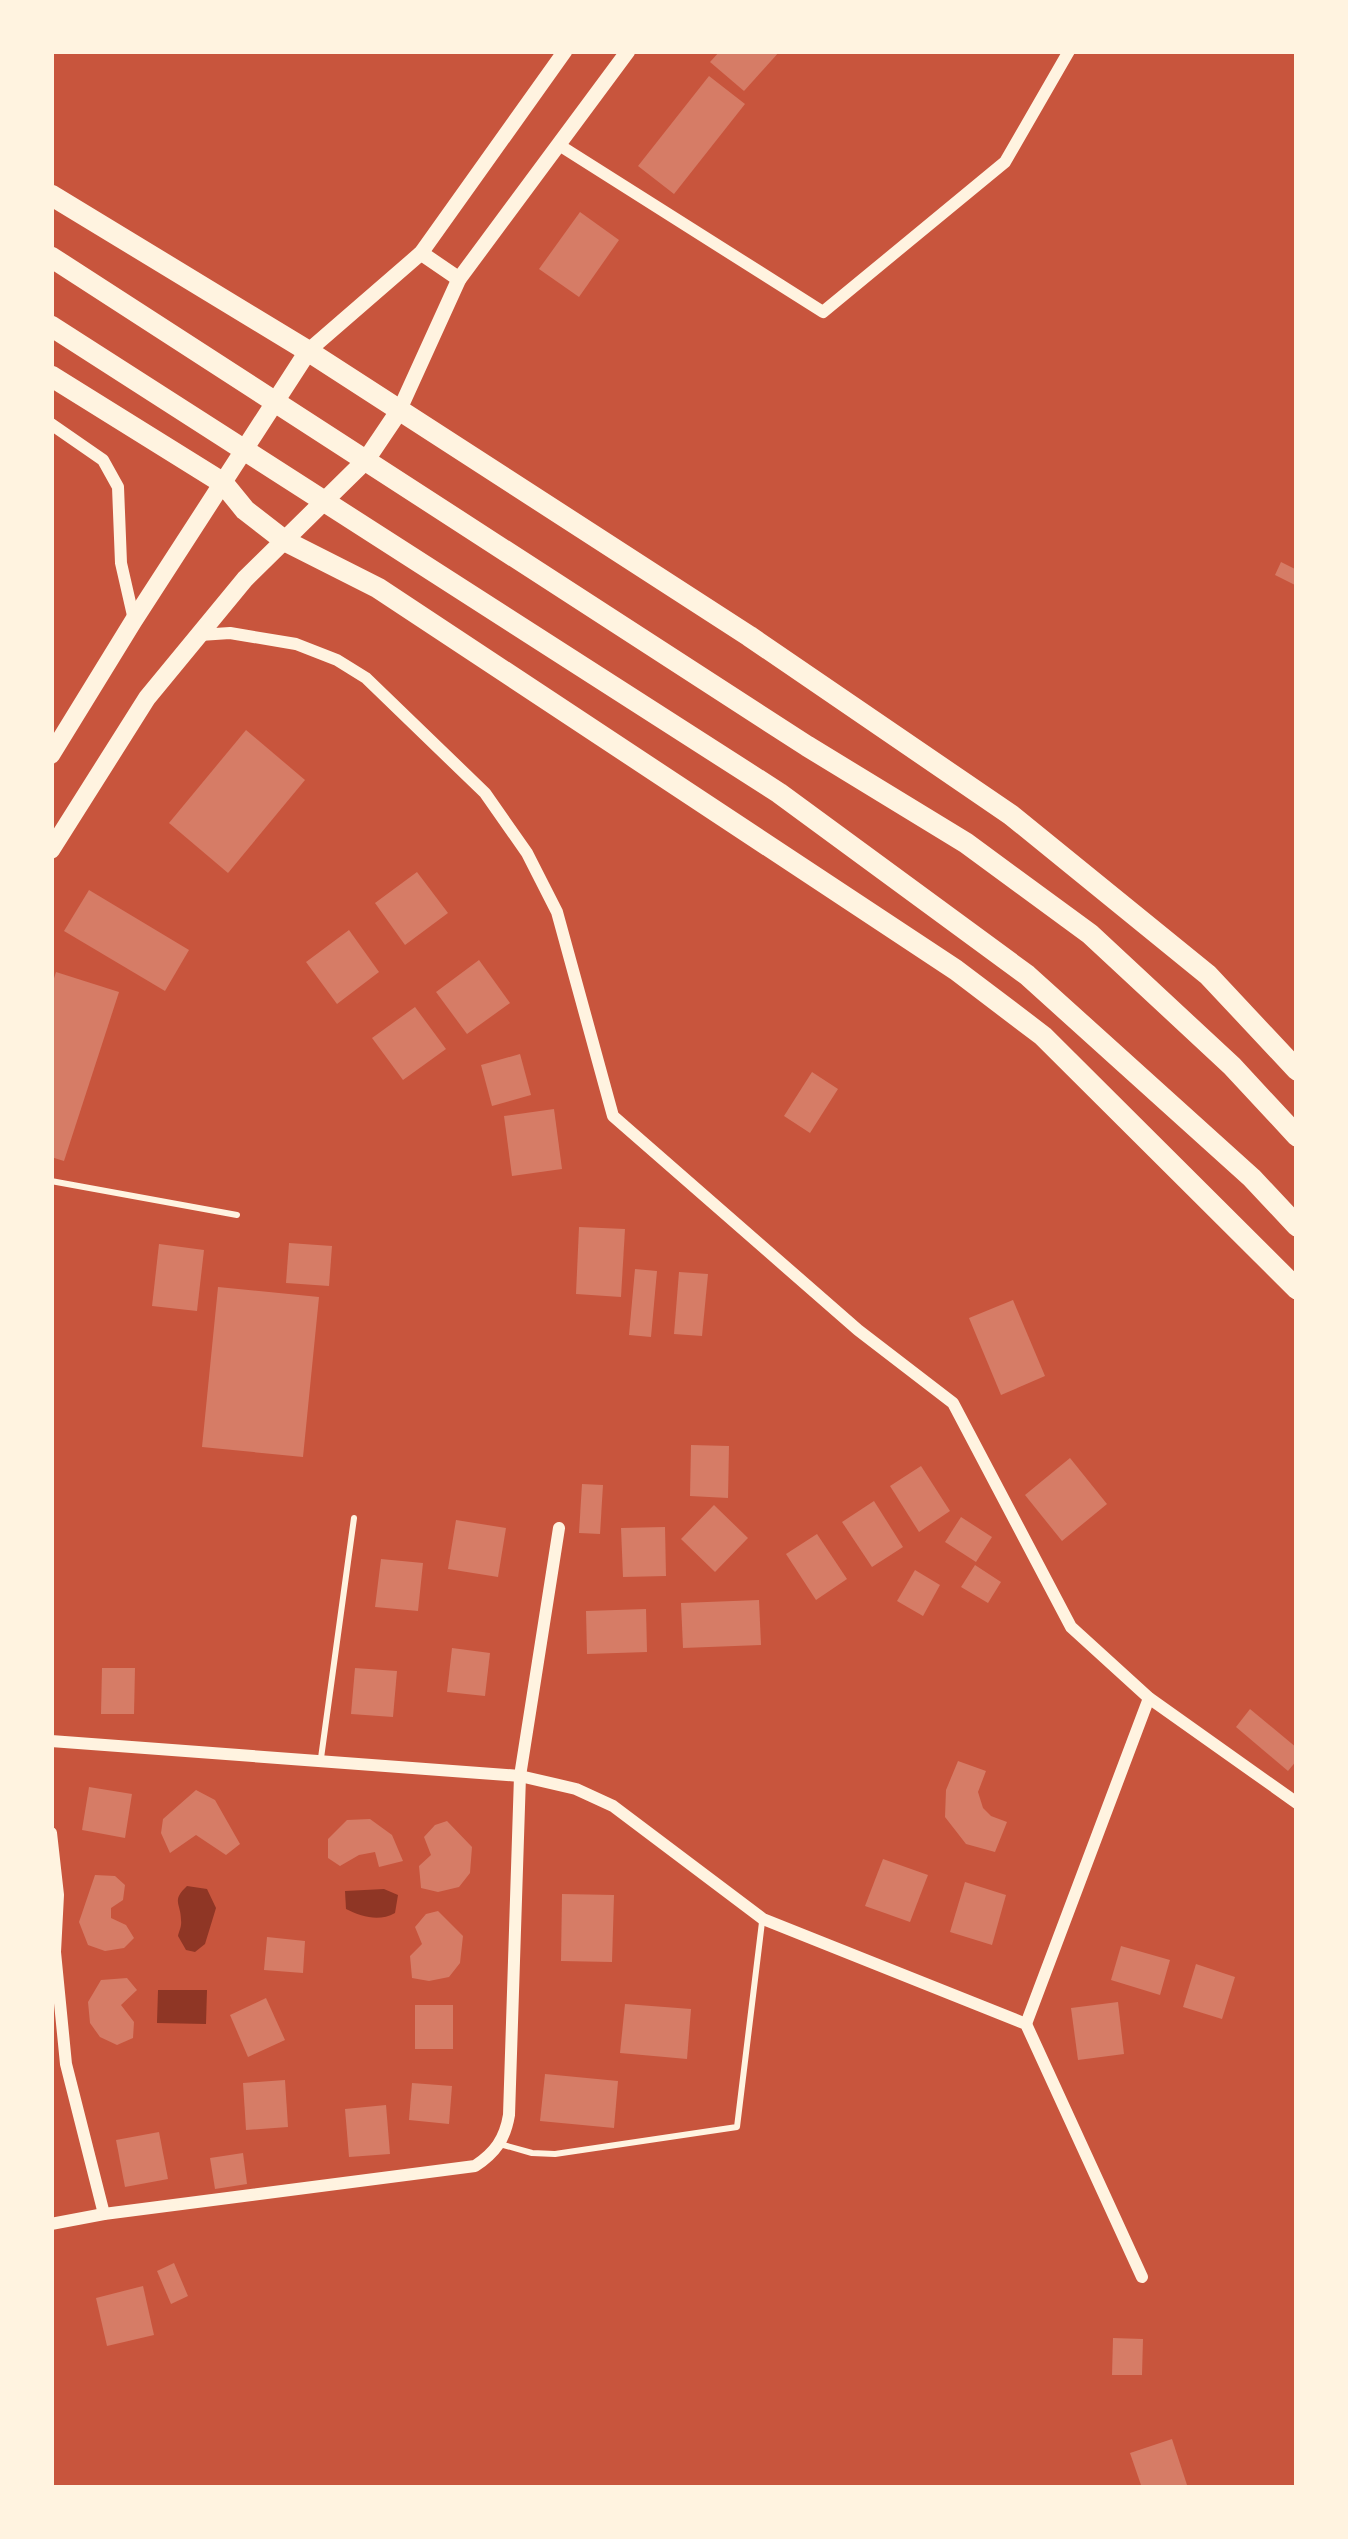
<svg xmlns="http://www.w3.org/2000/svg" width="1348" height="2539" font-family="Jost,sans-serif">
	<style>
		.water { fill: #8f3625 }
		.building { fill: #d67c66 }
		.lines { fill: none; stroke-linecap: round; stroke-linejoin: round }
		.service { stroke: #fff3e0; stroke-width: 6 }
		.minor { stroke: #fff3e0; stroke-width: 12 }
		.tertiary { stroke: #fff3e0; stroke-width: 15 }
		.secondary { stroke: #fff3e0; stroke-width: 18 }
		.trunk { stroke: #fff3e0; stroke-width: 21 }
	</style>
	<rect width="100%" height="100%" fill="#c8553d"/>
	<g class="water">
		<path d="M187 1886 207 1889 216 1908 205 1944 195 1952 186 1950 178 1936C179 1931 182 1926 181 1920 181 1903 171 1901 187 1886Z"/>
		<path d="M384 1889 398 1895 395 1913C379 1922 362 1917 346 1909L345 1891Z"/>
		<path d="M158 1990H207L206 2024 157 2023Z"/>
	</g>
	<g class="building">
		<path d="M720 51H780L744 91 710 62Z"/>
		<path d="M709 76 745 104 674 194 638 166Z"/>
		<path d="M580 212 619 240 579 297 539 269Z"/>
		<path d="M1281 562 1297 570 1295 585 1275 575Z"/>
		<path d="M246 730 305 780 228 873 169 823Z"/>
		<path d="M417 872 448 913 405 945 375 903Z"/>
		<path d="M89 890 189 950 165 991 64 931Z"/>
		<path d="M349 930 379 972 337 1004 306 962Z"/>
		<path d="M479 960 510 1003 467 1034 436 992Z"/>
		<path d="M56 972 119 992 64 1161 51 1157V988Z"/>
		<path d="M415 1007 446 1049 403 1080 372 1038Z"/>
		<path d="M520 1054 531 1095 492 1106 481 1065Z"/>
		<path d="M812 1072 838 1089 810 1133 784 1116Z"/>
		<path d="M554 1109 562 1169 512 1176 504 1116Z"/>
		<path d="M579 1227 625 1229 621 1297 576 1294Z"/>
		<path d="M289 1243 332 1246 329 1286 286 1283Z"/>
		<path d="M159 1244 204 1250 197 1311 152 1306Z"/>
		<path d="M635 1269 657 1271 651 1337 629 1335Z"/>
		<path d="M679 1272 708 1274 702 1336 674 1334Z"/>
		<path d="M218 1287 319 1297 303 1457 202 1447Z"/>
		<path d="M1013 1300 1045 1376 1001 1395 969 1318Z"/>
		<path d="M691 1445 729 1446 728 1498 690 1496Z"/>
		<path d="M1070 1458 1107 1504 1062 1541 1025 1495Z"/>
		<path d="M921 1466 950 1511 919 1532 890 1486Z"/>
		<path d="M582 1484 603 1485 600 1534 579 1533Z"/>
		<path d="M874 1501 903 1547 872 1567 842 1522Z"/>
		<path d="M714 1505 748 1538 715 1572 681 1539Z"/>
		<path d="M961 1517 992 1537 976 1562 945 1542Z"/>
		<path d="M456 1520 506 1528 498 1577 448 1569Z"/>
		<path d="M665 1527 666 1576 623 1577 621 1528Z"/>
		<path d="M817 1534 847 1579 816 1600 786 1554Z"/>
		<path d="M381 1559 423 1563 418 1611 375 1607Z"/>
		<path d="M975 1565 1001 1582 988 1603 961 1587Z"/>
		<path d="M915 1570 940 1585 923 1616 897 1601Z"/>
		<path d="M759 1600 761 1645 683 1648 681 1603Z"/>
		<path d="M646 1609 647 1652 587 1654 586 1611Z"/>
		<path d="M452 1648 490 1653 485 1696 447 1692Z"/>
		<path d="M102 1668H135L134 1714H101Z"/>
		<path d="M355 1668 397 1671 393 1717 351 1714Z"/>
		<path d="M1250 1709 1297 1748V1760L1288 1771 1236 1727Z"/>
		<path d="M958 1761 986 1771 978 1792 983 1808 991 1816 1007 1822 995 1852 966 1844 945 1817 946 1790Z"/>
		<path d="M89 1787 132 1794 125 1838 82 1830Z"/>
		<path d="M196 1790 215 1800 240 1844 226 1855 196 1835 170 1853 161 1833 163 1819Z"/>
		<path d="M370 1819 392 1835 403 1861 379 1867 375 1852 359 1855 340 1866 328 1858V1839L347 1820Z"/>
		<path d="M447 1821 472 1847 470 1873 459 1887 438 1892 421 1888 419 1866 431 1855 424 1837 435 1825Z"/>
		<path d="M883 1859 928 1875 910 1922 865 1906Z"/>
		<path d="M95 1875 115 1876 125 1885 123 1900 111 1908V1918L126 1925 134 1938 124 1948 105 1951 88 1945 79 1922Z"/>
		<path d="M965 1882 1006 1895 992 1945 950 1932Z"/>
		<path d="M562 1894 614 1895 612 1962 561 1961Z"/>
		<path d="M438 1911 463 1936 460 1963 449 1977 429 1981 412 1978 410 1956 422 1944 415 1927 426 1914Z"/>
		<path d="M267 1937 305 1941 303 1973 264 1970Z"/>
		<path d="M1121 1946 1170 1960 1160 1995 1111 1980Z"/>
		<path d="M1196 1964 1235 1977 1222 2019 1183 2007Z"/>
		<path d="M127 1978 137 1990 121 2005 134 2022 133 2038 117 2045 100 2037 90 2023 88 2002 101 1980Z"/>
		<path d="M266 1998 285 2040 248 2057 230 2015Z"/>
		<path d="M1118 2002 1124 2054 1078 2060 1071 2008Z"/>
		<path d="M625 2004 691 2009 687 2059 620 2053Z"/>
		<rect x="415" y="2005" width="38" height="44"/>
		<path d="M545 2074 618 2081 614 2128 540 2121Z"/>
		<path d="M285 2080 288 2127 246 2130 243 2083Z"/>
		<path d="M412 2083 452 2086 449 2124 409 2120Z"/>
		<path d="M386 2105 390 2154 349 2157 345 2109Z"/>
		<path d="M159 2132 168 2179 125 2187 116 2140Z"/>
		<path d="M243 2153 247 2184 215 2189 210 2158Z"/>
		<path d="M174 2263 188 2296 171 2304 157 2271Z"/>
		<path d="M143 2286 154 2335 107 2346 96 2298Z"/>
		<path d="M1113 2338 1143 2339 1142 2375H1112Z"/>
		<path d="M1172 2439 1188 2488H1142L1130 2453Z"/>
	</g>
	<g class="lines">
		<g class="service">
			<path d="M51 1181 237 1215"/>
			<path d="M321 1758 354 1518"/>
			<path d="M500 2144 532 2153 555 2154 737 2127 762 1922"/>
		</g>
		<g class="minor">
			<path d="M559 145 823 312 1005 162 1069 51"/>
			<path d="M51 424 103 460 118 487 121 563 134 620"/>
			<path d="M200 635 230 633 296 644 337 660 366 678 485 793 527 853 557 912 613 1116 858 1330 953 1403 1071 1627 1149 1698 1297 1803"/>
			<path d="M51 1741 520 1776 576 1789 613 1806 763 1919 1026 2024 1142 2277"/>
			<path d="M51 1833 58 1895 55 1952 66 2064 104 2214"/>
			<path d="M1026 2024 1149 1698"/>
			<path d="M51 2224 104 2214 475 2166C495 2153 505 2139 509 2115L520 1776 559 1528"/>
		</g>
		<g class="tertiary">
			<path d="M421 253 459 279"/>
			<path d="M308 351 421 253 565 51"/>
			<path d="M399 411 459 279 628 51"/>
		</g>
		<g class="secondary">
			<path d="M51 755 134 620 308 351"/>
			<path d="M51 850 147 698 245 579 366 460 399 411"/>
		</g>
		<g class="trunk">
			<path d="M51 195 308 351 749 636 1011 815 1208 975 1297 1070"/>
			<path d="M51 257 807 746 966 843 1090 934 1232 1066 1297 1136"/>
			<path d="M51 326 779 793 1027 975 1252 1178 1297 1226"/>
			<path d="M51 376 223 483 245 510 285 541 378 588 956 970 1043 1036 1297 1289"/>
		</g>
	</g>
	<rect width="1348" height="2539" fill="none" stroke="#fff3e0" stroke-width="108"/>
</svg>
